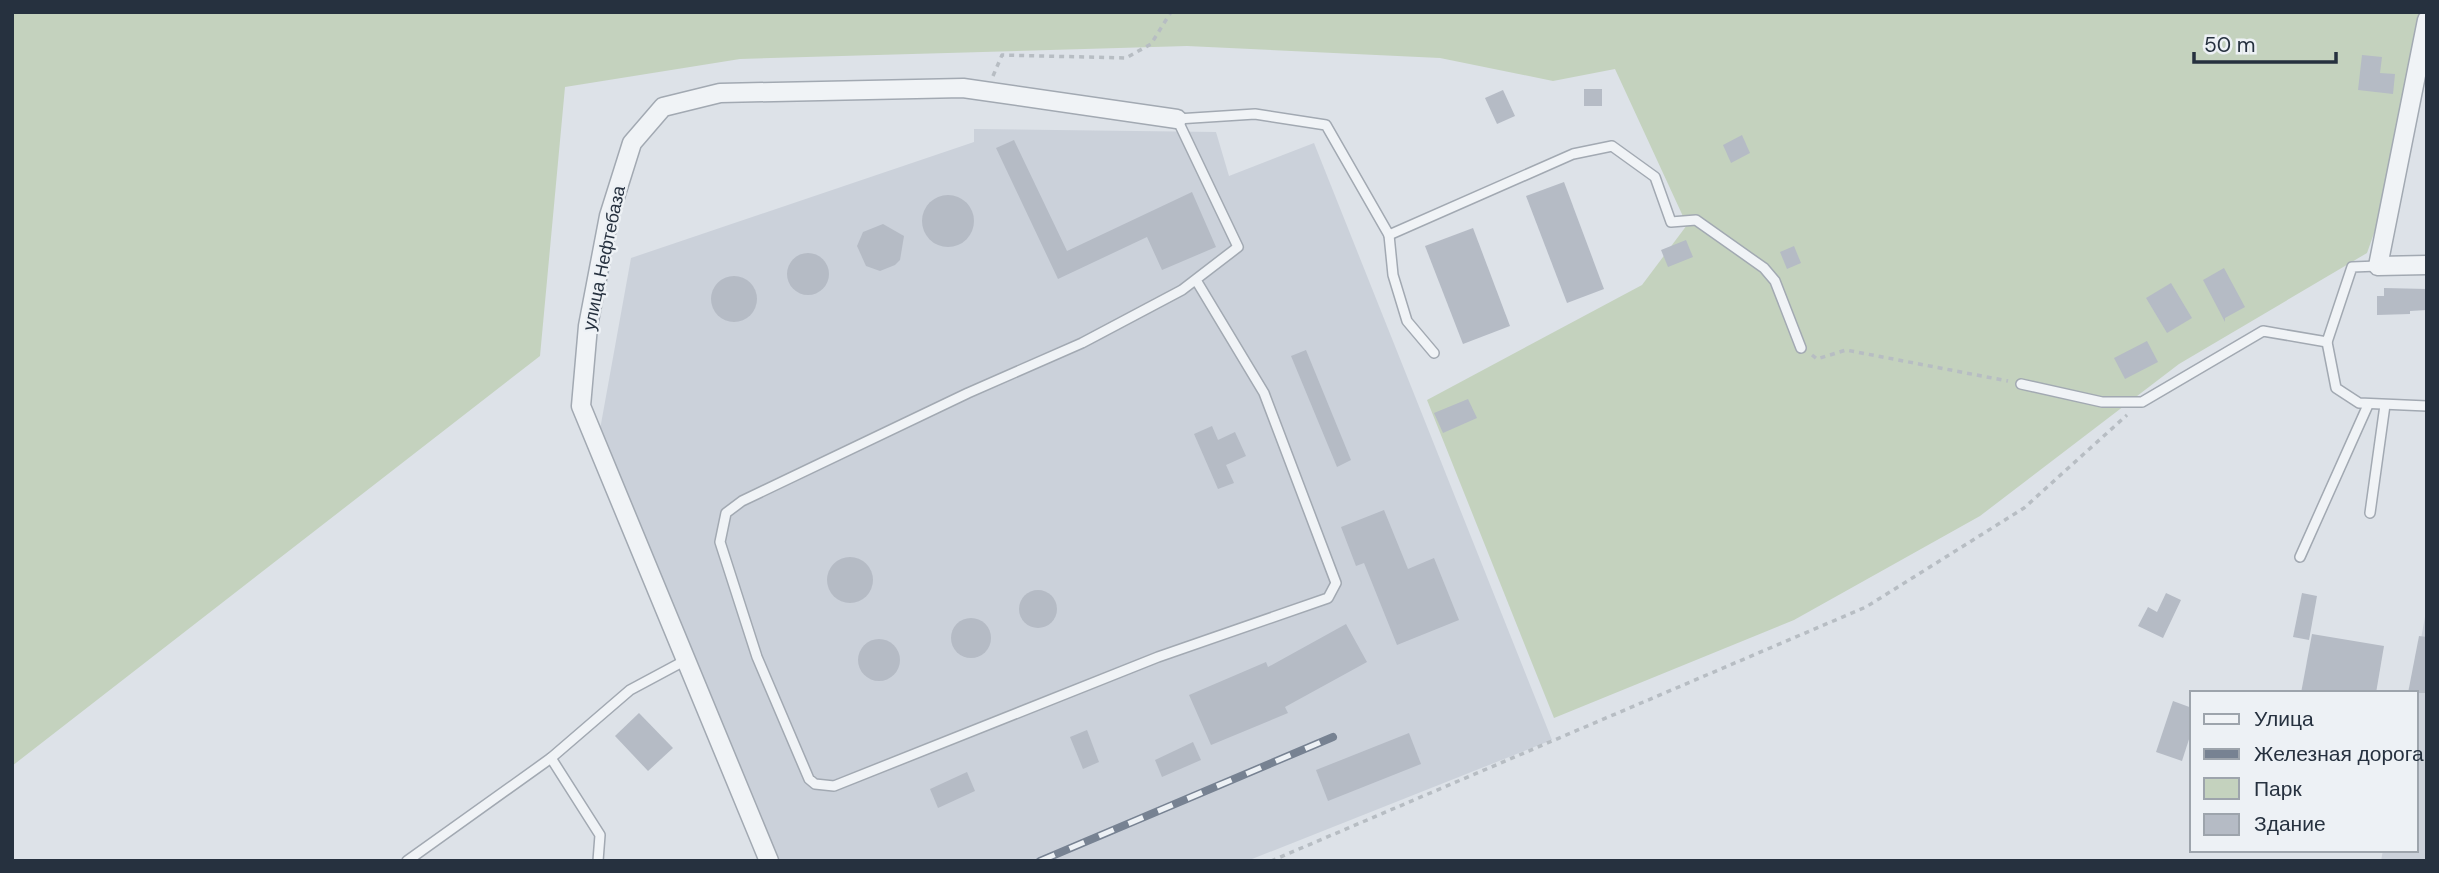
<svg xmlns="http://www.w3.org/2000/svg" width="2439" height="873" font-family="'DM Sans',sans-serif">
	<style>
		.built { fill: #cbd1da }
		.green { fill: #c4d2be }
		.building { fill: #b5bbc5 }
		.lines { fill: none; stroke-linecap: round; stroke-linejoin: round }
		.lane-casing { stroke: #a2a9b2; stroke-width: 12 }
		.street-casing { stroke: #a2a9b2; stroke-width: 21 }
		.path { stroke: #b7bdc3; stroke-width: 3.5; stroke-dasharray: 5 5; stroke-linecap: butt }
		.lane { stroke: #f0f3f6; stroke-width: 9 }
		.street { stroke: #f0f3f6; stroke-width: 18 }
		.rail-casing { stroke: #778292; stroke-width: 8 }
		.rail { stroke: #edf1f5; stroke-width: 5; stroke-dasharray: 16; stroke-linecap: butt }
		.labels { text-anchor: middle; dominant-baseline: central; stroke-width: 5; stroke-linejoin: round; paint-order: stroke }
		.street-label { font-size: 18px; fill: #26313f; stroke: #edf1f5 }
	</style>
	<rect width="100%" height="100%" fill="#dde2e8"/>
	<g class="built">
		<path d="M974 129 1216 132 1229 176 1314 143 1552 740 1247 861H776L599 435 631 258 974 142Z"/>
		<path d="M2427 606V861H2381L2383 850H2416V693H2411Z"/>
	</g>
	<path class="green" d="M12 12H2421L2378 222 2367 253 2179 364 1980 516 1794 620 1554 718 1427 400 1642 285 1687 225 1615 69 1553 81 1440 58 1187 46 740 59 565 87 540 356 12 766Z"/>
	<g class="building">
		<path d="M2362 55 2382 57 2380 73 2395 74 2393 94 2358 90Z"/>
		<rect x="1584" y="89" width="18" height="17"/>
		<path d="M1503 90 1515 116 1497 124 1485 98Z"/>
		<path d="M1742 135 1750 153 1731 163 1723 145Z"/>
		<path d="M1014 140 1067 251 1192 192 1216 247 1162 270 1147 237 1058 279 996 148Z"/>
		<path d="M1564 182 1604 289 1567 303 1526 196Z"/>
		<circle cx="948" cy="221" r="26"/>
		<path d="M883 224 904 236 900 260 895 265 880 271 866 266 857 246 863 232Z"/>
		<path d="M1473 228 1510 326 1463 344 1425 246Z"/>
		<path d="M1686 240 1693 257 1668 267 1661 250Z"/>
		<path d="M1794 246 1801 263 1787 269 1780 252Z"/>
		<circle cx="808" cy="274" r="21"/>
		<path d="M2224 268 2245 307 2225 318V322L2203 280Z"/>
		<circle cx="734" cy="299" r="23"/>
		<path d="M2171 283 2192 318 2167 333 2146 298Z"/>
		<path d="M2384 288 2427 289V310L2410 311V314L2377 315V296H2384Z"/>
		<path d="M2147 341 2158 362 2125 379 2114 358Z"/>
		<path d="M1306 350 1351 460 1337 467 1291 356Z"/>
		<path d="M1468 399 1477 418 1443 433 1434 413Z"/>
		<path d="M1212 426 1218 440 1235 432 1246 456 1226 465 1234 483 1218 489 1194 434Z"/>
		<path d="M1384 510 1408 569 1434 558 1459 620 1397 645 1364 563 1356 566 1341 527Z"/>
		<circle cx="850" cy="580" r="23"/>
		<circle cx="1038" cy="609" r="19"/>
		<path d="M2166 593 2181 600 2163 638 2138 626 2148 607 2157 612Z"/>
		<path d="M2302 593 2317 596 2309 640 2293 637Z"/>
		<circle cx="971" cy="638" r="20"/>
		<path d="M1346 624 1367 662 1285 707 1288 713 1211 745 1189 695 1266 662 1268 667Z"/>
		<path d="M2312 634 2384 646 2376 693H2301Z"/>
		<path d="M2419 636 2427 637V693H2408Z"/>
		<circle cx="879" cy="660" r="21"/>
		<path d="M2173 701 2192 708V730L2182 761 2156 752Z"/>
		<path d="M639 713 673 748 648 771 615 736Z"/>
		<path d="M1087 730 1099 762 1083 769 1070 737Z"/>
		<path d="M1409 733 1421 764 1328 801 1316 770Z"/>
		<path d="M1193 742 1201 760 1162 777 1155 760Z"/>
		<path d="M967 772 975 791 938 808 930 789Z"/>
	</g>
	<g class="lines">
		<g class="lane-casing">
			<g id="lane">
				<path d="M1389 235 1393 275 1407 321 1434 353"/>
				<path d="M1196 280 1264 393 1336 583 1328 598 1158 657 834 786 815 784 809 779 757 657 720 542 726 513 742 501 968 393 1082 343 1182 290 1238 247 1177 119 1255 114 1326 125 1389 235 1573 154 1612 146 1655 177 1671 222 1696 220 1764 268 1775 281 1801 348"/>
				<path d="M2327 342 2336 388 2359 403 2427 406"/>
				<path d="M2021 384 2102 402H2142L2263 331 2327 342 2352 267 2378 266"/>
				<path d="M2370 513 2385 405"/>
				<path d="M2300 557 2368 405"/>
				<path d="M551 758 630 690 686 660"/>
				<path d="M407 861 551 758 600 835 598 861"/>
			</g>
		</g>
		<g class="street-casing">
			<g id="street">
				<path d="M2427 20 2378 266 2427 265"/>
				<path d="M769 861 581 406 588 326 609 216 632 143 663 107 720 93 963 88 1177 119"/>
			</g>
		</g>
		<g class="path">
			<path d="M993 76 1002 55 1126 58 1151 44 1171 12"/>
			<path d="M1812 355 1817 359 1846 350 2008 381"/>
			<path d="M1271 861 1866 607 2024 508 2127 415"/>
		</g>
		<use href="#lane" class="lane"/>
		<use href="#street" class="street"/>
		<g class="rail-casing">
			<path id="rail" d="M1040 861 1333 737"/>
		</g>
		<use href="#rail" class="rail"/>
	</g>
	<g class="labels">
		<g class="street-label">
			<text transform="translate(604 258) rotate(-78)">улица Нефтебаза</text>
		</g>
	</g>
	<rect width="2439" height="873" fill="none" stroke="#26313f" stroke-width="28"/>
	<rect x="2190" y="691" width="228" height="161" fill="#edf1f5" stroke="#9da4ac" stroke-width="2"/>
	<rect x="2204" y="714" width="35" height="10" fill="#f0f3f6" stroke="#9da4ac" stroke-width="2"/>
	<text x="2254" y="726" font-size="21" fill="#26313f">Улица</text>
	<rect x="2204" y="749" width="35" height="10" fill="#778292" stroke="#9da4ac" stroke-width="2"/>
	<text x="2254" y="761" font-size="21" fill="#26313f">Железная дорога</text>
	<rect x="2204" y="778" width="35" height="21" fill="#c4d2be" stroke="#9da4ac" stroke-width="2"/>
	<text x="2254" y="796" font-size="21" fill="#26313f">Парк</text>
	<rect x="2204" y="814" width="35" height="21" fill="#b5bbc5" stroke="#9da4ac" stroke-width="2"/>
	<text x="2254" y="831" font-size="21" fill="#26313f">Здание</text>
	<path d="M2194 52v10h142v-10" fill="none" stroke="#26313f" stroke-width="3.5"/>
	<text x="2204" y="52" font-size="21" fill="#26313f" stroke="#edf1f5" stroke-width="5" paint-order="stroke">50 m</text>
</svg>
